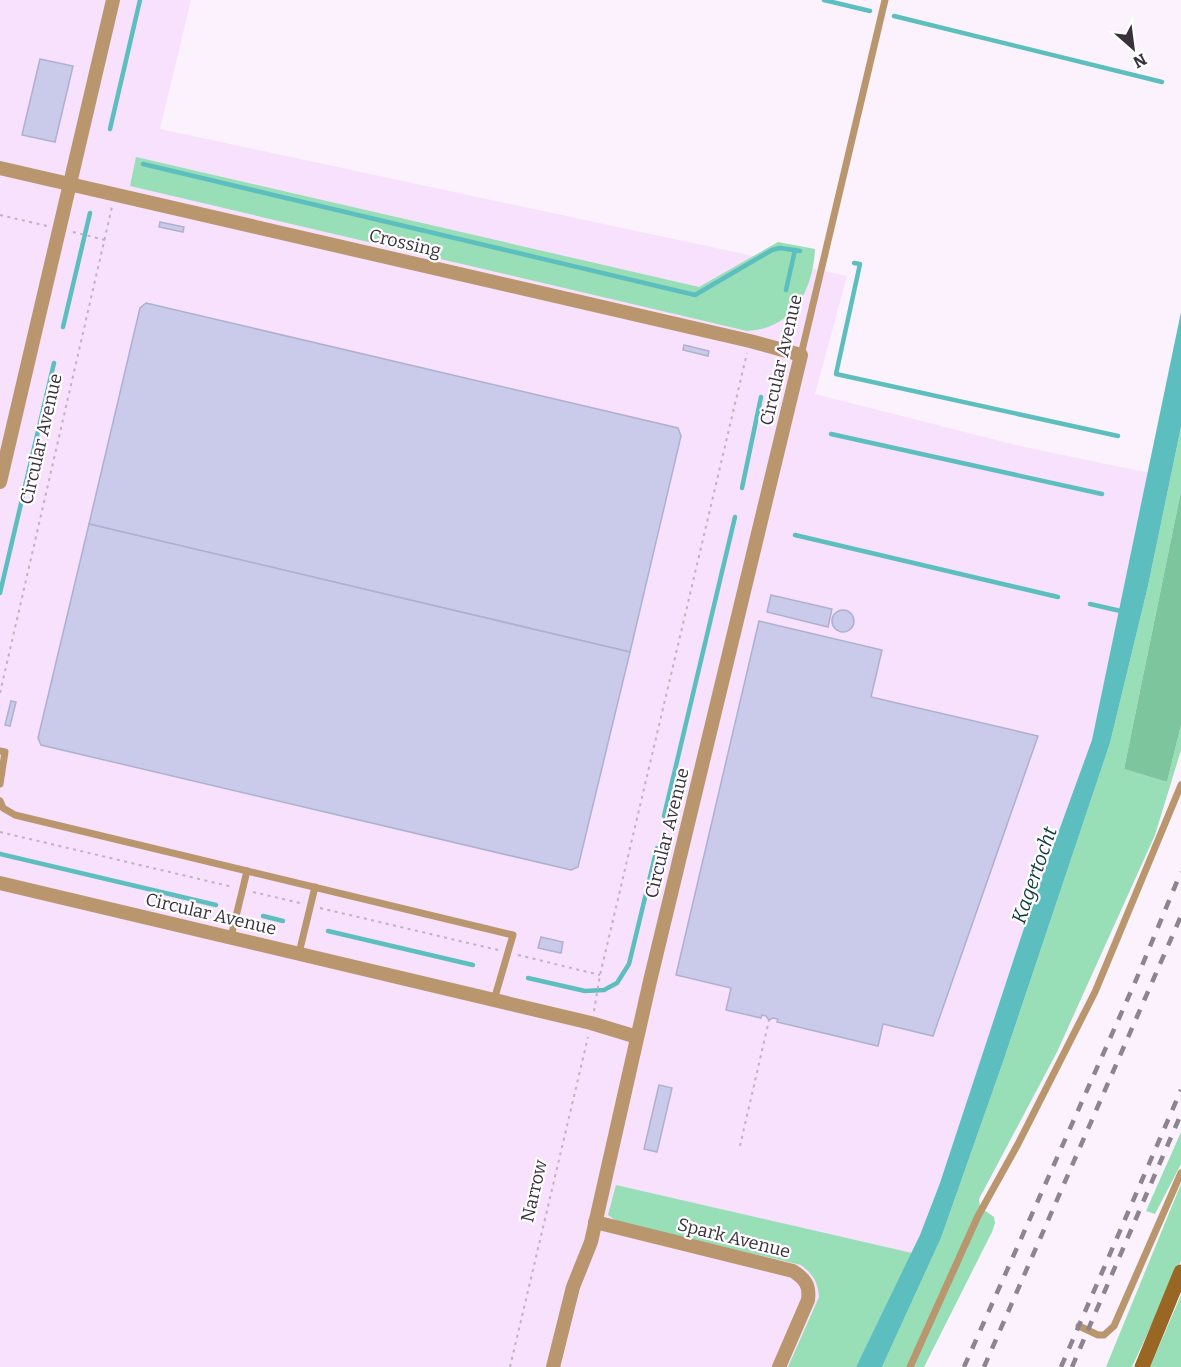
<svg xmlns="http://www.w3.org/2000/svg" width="1181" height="1367" font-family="Bitter,serif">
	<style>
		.built { fill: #f8e1fc }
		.green { fill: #98deb7 }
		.forest { fill: #7dc59d }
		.water { fill: #5cbebe }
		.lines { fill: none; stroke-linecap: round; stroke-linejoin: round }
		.stream { stroke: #5cbebe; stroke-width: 4.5 }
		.building { fill: #cacbeb; stroke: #afb0cf; stroke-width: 1.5 }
		.path { stroke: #bdb4bf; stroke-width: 2; stroke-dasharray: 3 4.5; stroke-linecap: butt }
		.lane { stroke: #b9966e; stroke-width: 7 }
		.street { stroke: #b9966e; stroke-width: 14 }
		.secondary { stroke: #996723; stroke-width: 15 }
		.rail { stroke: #8e848f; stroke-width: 4.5; stroke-dasharray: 10 10; stroke-linecap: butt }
		.labels { text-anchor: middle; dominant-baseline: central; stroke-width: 4.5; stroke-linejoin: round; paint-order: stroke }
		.street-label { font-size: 18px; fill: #39303b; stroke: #fff }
		.water-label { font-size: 20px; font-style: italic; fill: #0e3d3d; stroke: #fff }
	</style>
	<rect width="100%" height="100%" fill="#fcf2fd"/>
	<path class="built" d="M0 0H191L160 129 847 276 815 394 1020 446 1164 476 1094 747 930 1238 869 1367H0Z"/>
	<g class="green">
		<path d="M136 157 699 287 778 242 815 249C813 290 793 329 747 331L130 186Z"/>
		<path d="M1181 427V491L1124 769 1167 782 1181 725V750L1155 835 1057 1052 979 1199 980 1207 994 1217 995 1223 992 1232 924 1367H882L941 1238 1003 1062 1110 743 1148 586Z"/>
		<path d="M1181 1132V1164L1155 1214 1146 1211Z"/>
		<path d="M1181 1184V1261L1132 1367H1106Z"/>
		<path d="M616 1185 912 1253 856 1367H788L819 1297C818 1282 813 1274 801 1265L618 1222 608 1215Z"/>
		<path d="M1181 1295V1367H1150Z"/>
	</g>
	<path class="forest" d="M1181 491V725L1167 782 1124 769Z"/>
	<path class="water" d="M1181 312V427L1148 586 1110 743 1003 1062 941 1238 882 1367H856L920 1235 940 1183 1029 913 1092 740Z"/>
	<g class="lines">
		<g class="stream">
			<path d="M824 0 870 11"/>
			<path d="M894 16 1162 82"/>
			<path d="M110 129 140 0"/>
			<path d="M143 164 695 295 772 250 780 248 800 251"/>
			<path d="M854 263 860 264 836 374 1118 436"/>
			<path d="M786 290 795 250"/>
			<path d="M63 327 90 213"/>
			<path d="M831 434 1102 494"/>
			<path d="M742 488 761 397"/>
			<path d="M795 535 1058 597"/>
			<path d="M0 593 54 363"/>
			<path d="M1090 604 1125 612"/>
			<path d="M664 816 735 517"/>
			<path d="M0 854 216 905"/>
			<path d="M263 916 283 921"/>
			<path d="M328 931 473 965"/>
			<path d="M528 978 585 991 604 990 617 983 629 964 657 848"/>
		</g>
	</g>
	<g class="building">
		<path d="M40 59 73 66 55 142 22 135Z"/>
		<path d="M160 222 184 227 183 232 159 227Z"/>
		<path d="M146 303 678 428 681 436 630 652 89 524 140 308Z"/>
		<path d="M684 345 709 351 708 356 683 350Z"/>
		<path d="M89 524 630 652 578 867 571 870 41 745 38 738Z"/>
		<path d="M771 595 832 609 828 627 767 612Z"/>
		<circle cx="843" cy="621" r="11"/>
		<path d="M759 621 882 650 871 697 1038 736 933 1036 883 1024 878 1046 777 1022 778 1019 773 1018 769 1020 766 1016 762 1015 761 1018 726 1010 731 988 676 975Z"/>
		<path d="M11 701 16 702 10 726 5 725Z"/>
		<path d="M541 937 563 942 561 953 538 948Z"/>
		<path d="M659 1085 672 1088 657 1152 644 1149Z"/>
	</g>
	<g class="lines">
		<g class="path">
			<path d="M0 215 47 226"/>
			<path d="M73 232 105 240"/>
			<path d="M0 693 112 207"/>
			<path d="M0 832 233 887"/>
			<path d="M253 892 300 903"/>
			<path d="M320 908 498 950"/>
			<path d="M518 955 600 975"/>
			<path d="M594 1011 600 975 747 353"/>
			<path d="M740 1146 769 1020"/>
			<path d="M510 1367 588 1037"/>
		</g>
		<g class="lane">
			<path d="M801 355 885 0"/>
			<path d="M0 751 5 752 0 784"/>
			<path d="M0 801 3 808 15 815 513 935 494 1000"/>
			<path d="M231 937 247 871"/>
			<path d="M299 953 315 887"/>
			<path d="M1079 1326 1098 1335H1104L1114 1326 1181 1173"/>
			<path d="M910 1367 978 1216 1018 1144 1095 992 1181 785"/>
		</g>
		<g class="street">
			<path d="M0 168 750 341 801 355 650 981 591 1242 573 1287 553 1367"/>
			<path d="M0 482 113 0"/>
			<path d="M0 883 591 1023 637 1037"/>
			<path d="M595 1222 793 1271C805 1279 810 1285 808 1300L779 1367"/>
		</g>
		<path class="secondary" d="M1142 1367 1181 1272"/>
		<g class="rail">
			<path d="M964 1367 1136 980 1181 872"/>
			<path d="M984 1367 1181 916"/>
			<path d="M1061 1367 1181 1090"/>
			<path d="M1072 1367 1181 1114"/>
		</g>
	</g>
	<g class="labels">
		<g class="street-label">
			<text transform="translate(405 243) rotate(13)">Crossing</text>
			<text transform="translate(781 360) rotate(-77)">Circular Avenue</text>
			<text transform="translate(41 439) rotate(-77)">Circular Avenue</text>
			<text transform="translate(667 833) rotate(-76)">Circular Avenue</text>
			<text transform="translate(211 914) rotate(13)">Circular Avenue</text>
			<text transform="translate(534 1191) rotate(-77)">Narrow</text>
			<text transform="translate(734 1238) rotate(14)">Spark Avenue</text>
		</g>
		<g class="water-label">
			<text transform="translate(1034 875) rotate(-71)">Kagertocht</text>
		</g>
	</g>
	<g transform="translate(1133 48) rotate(152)" stroke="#ffffff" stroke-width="4.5" paint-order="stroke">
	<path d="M0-4.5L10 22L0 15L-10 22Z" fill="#39303b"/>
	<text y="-9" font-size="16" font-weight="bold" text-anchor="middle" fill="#39303b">N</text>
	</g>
</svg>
